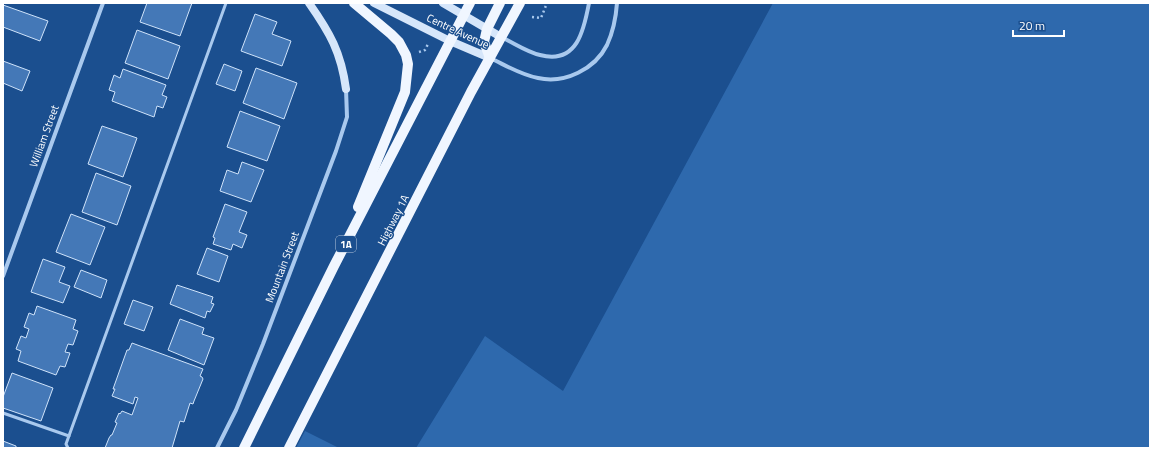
<svg xmlns="http://www.w3.org/2000/svg" width="1153" height="451" font-family="'Titillium Web',sans-serif">
	<style>
		.green { fill: #2e69ad }
		.building { fill: #4478b7; stroke: #cfe3fa }
		.lines { fill: none; stroke-linecap: round; stroke-linejoin: round }
		.path { stroke: #a9c9ee; stroke-width: 2.5; stroke-dasharray: 2 3; stroke-linecap: butt }
		.service { stroke: #a9c9ee; stroke-width: 3 }
		.minor { stroke: #a9c9ee; stroke-width: 4 }
		.secondary { stroke: #d6e6fa; stroke-width: 8 }
		.primary { stroke: #f0f6ff; stroke-width: 10 }
		.labels { text-anchor: middle; dominant-baseline: central; stroke-width: 3; stroke-linejoin: round; paint-order: stroke }
		.shield { fill: #1b4f8f; stroke: #bbcadd; stroke-width: 1 }
		.shield-label { font-size: 10px; font-weight: bold; fill: #fff }
		.street-label { font-size: 11px; fill: #fff; stroke: #1b4f8f }
	</style>
	<rect width="100%" height="100%" fill="#1b4f8f"/>
	<g class="green">
		<path d="M773 3H1150V448H416L485 336 563 391Z"/>
		<path d="M305 431 339 448H296Z"/>
	</g>
	<g class="building">
		<path d="M147 3H192L180 36 140 22Z"/>
		<path d="M3 5 48 21 40 41 3 27Z"/>
		<path d="M255 14 277 22 272 34 291 41 282 66 241 51Z"/>
		<path d="M137 30 180 46 168 79 125 63Z"/>
		<path d="M3 61 30 71 22 91 3 83Z"/>
		<path d="M224 64 242 71 235 91 216 84Z"/>
		<path d="M256 68 297 83 284 119 243 103Z"/>
		<path d="M123 69 166 85 162 95 167 97 163 108 157 106 154 117 112 101 115 92 109 90 114 75 120 78Z"/>
		<path d="M240 111 280 126 267 161 227 147Z"/>
		<path d="M102 126 137 138 123 177 88 164Z"/>
		<path d="M242 162 264 170 251 202 220 191 227 170 238 174Z"/>
		<path d="M96 173 131 186 117 225 82 212Z"/>
		<path d="M225 204 247 212 239 232 247 235 242 248 233 244 231 250 213 244 215 238 213 237Z"/>
		<path d="M71 214 105 227 90 265 56 252Z"/>
		<path d="M207 248 228 256 219 282 197 274Z"/>
		<path d="M43 259 65 267 59 282 70 286 63 303 31 292Z"/>
		<path d="M81 270 107 280 101 298 74 287Z"/>
		<path d="M177 285 213 297 211 303 214 304 210 312 207 311 205 318 170 304Z"/>
		<path d="M133 300 153 307 144 331 124 324Z"/>
		<path d="M37 306 76 320 73 329 78 331 73 345 68 344 65 352 70 353 65 367 60 366 56 375 18 361 21 351 16 349 21 336 26 338 29 329 24 327 29 313 34 315Z"/>
		<path d="M180 319 204 328 202 334 214 338 204 365 168 350Z"/>
		<path d="M132 343 203 369 200 376 202 377 203 379 194 401 193 404 190 403 184 422 180 421 172 448H105L109 438 111 435H112L117 423 115 422 119 413 120 414 122 411 132 415 138 398 135 397 133 404 112 396 115 389H113L127 350H129Z"/>
		<path d="M12 373 53 388 41 421 3 408V397Z"/>
		<path d="M3 441 16 446V448H3Z"/>
	</g>
	<g class="lines">
		<g class="path">
			<path d="M532 17 541 18 547 3"/>
			<path d="M419 52 425 50 428 44"/>
		</g>
		<g class="service">
			<path d="M3 413 69 436"/>
			<path d="M68 448 66 444 226 3"/>
		</g>
		<g class="minor">
			<path d="M501 37C514 43 527 52 540 55 577 65 584 30 589 3"/>
			<path d="M490 58C505 65 521 75 538 78 565 84 595 69 607 45 613 32 616 17 617 3"/>
			<path d="M3 276 103 3"/>
			<path d="M217 448 236 410 263 344 336 151 347 117 346 89"/>
		</g>
		<g class="secondary">
			<path d="M309 3C330 33 341 52 346 89"/>
			<path d="M374 3 450 41 490 58"/>
			<path d="M443 3 501 37"/>
		</g>
		<g class="primary">
			<path d="M354 3 391 34 399 42 406 55 408 64 405 92 358 207"/>
			<path d="M490 58 484 42 487 29 500 3"/>
			<path d="M244 448 334 266 470 3"/>
			<path d="M289 448 471 92 520 3"/>
		</g>
	</g>
	<g class="labels">
		<rect class="shield" x="336" y="236" width="20" height="16" rx="3"/>
		<g class="shield-label">
			<text x="346" y="244">1A</text>
		</g>
		<g class="street-label">
			<text transform="translate(458 31) rotate(25)">Centre Avenue</text>
			<text transform="translate(44 136) rotate(-70)">William Street</text>
			<text transform="translate(393 220) rotate(-63)">Highway 1A</text>
			<text transform="translate(282 267) rotate(-69)">Mountain Street</text>
		</g>
	</g>
	<rect width="1153" height="451" fill="none" stroke="#ffffff" stroke-width="8"/>
	<path d="M1013 30v6h51v-6" fill="none" stroke="#ffffff" stroke-width="2"/>
	<text x="1019" y="30" font-size="12" fill="#ffffff" stroke="#1b4f8f" stroke-width="3" paint-order="stroke">20 m</text>
</svg>
